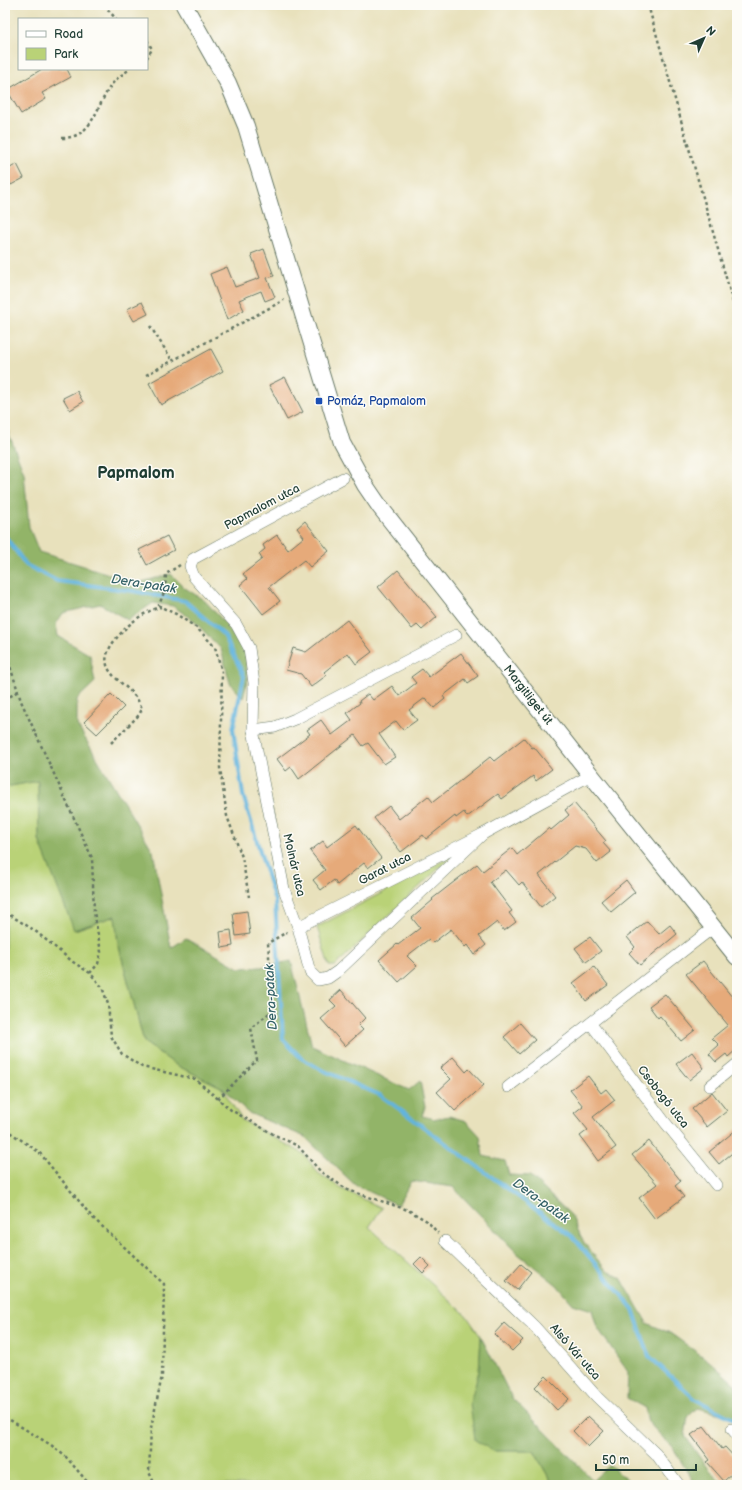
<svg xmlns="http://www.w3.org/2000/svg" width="742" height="1490" font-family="'Balsamiq Sans',sans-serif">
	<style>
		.green { fill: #b9d277; stroke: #6c8856 }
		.forest { fill: #92b468; stroke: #58784e }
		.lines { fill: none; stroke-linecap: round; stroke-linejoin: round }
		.stream { stroke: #62b4dd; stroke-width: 4 }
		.building { fill: #e6aa7a }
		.street-casing { stroke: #657664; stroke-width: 12 }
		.secondary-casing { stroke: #657664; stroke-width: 18 }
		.path { stroke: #657664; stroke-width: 2.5; stroke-dasharray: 3 3; stroke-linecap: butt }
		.street { stroke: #fff; stroke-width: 11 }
		.secondary { stroke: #fff; stroke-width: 16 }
		.transit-dot { fill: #1a4fb4; stroke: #fdfcf7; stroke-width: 1.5 }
		.labels { text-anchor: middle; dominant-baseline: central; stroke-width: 3; stroke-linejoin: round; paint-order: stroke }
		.transit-label { font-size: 12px; fill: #164399; stroke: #fdfcf7; text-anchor: start }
		.street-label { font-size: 12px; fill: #1f3d34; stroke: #fdfcf7 }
		.water-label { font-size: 13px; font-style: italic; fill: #336167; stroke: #fdfcf7 }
		.district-label { font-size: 16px; font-weight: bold; fill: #1f3d34; stroke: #fdfcf7 }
	</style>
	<rect width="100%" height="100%" fill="#fdfcf7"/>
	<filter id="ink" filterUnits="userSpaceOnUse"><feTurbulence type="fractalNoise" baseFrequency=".025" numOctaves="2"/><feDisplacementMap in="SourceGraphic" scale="8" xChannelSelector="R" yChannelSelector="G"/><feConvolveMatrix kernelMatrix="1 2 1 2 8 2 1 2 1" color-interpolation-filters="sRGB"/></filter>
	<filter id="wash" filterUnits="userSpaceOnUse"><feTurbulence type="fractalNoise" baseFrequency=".012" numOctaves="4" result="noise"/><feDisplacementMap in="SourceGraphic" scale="16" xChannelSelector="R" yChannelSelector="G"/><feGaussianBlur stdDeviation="0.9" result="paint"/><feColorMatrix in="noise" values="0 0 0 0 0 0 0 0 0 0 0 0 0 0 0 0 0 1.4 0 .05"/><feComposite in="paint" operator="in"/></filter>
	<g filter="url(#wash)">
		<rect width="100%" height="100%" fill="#e8e1bc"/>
		<g class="green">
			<path d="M38 781 39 840 75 930 115 916 118 943 144 1042 176 1065 221 1087 242 1120 304 1154 318 1173 342 1189 382 1208 369 1227 466 1315 481 1337 479 1371 470 1403 493 1451H534L553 1485H5V787Z"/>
			<path d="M452 856 335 966H329L317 927Z"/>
		</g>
		<g class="forest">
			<path d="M5 424 24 473 29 527 39 552 138 583 171 574 185 588 205 601 225 623 246 653 248 679 243 698 230 683 221 649 193 620 173 606 153 603 128 620 100 604 63 613 56 624 58 636 90 655 95 682 77 699V725L153 851 171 948 186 938 239 968 262 967 291 961 312 1046 409 1090 420 1081 425 1107 422 1116 435 1119 449 1116 466 1121 480 1136 483 1156 505 1161 509 1175 530 1176 571 1215 584 1243 607 1271 621 1278 647 1323 670 1333 709 1361 737 1386V1418L697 1408 688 1417 685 1436 705 1465 725 1485H696L672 1447 648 1422 645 1408 627 1398 628 1372 597 1327 592 1310 573 1304 557 1285 517 1253 453 1187 411 1181 398 1205 355 1185 305 1137 249 1113 221 1087 176 1065 144 1042 118 943 115 916 74 930 39 840 38 781 5 787Z"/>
			<path d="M481 1337 512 1398 593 1480 610 1465 632 1485H553L534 1451H493L475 1440 470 1403 479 1371Z"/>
		</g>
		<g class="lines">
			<path class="stream" d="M5 536 26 565 57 581 133 591 185 601 224 635 244 676 233 729 243 795 275 901 283 1039 301 1058 320 1069 380 1095 572 1236 633 1309 649 1356 695 1399 737 1421"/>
		</g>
		<g id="blocks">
			<g class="building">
				<path d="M42 69H67L71 77 42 93 46 99 21 114 7 90Z"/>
				<path d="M17 164 24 178 11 185 5 171Z"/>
				<path d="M264 249 274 276 267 278 275 297 265 301 261 291 239 300 244 310 227 320 210 274 227 267 235 287 260 278 251 254Z"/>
				<path d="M142 302 148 314 134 321 127 309Z"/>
				<path d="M211 349 223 371 161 405 149 383Z"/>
				<path d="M285 377 303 412 287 420 269 385Z"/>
				<path d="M77 391 83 402 70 410 63 398Z"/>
				<path d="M305 521 329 551 310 567 304 560 269 587 280 601 263 614 240 585 247 579 243 574 262 559 259 554 265 549 263 545 277 535 288 550 304 537 297 528Z"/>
				<path d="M167 536 174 550 147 565 139 550Z"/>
				<path d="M398 570 437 617 422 630 417 625 412 629 378 587Z"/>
				<path d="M347 620 372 652 356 664 348 653 324 672 327 675 311 687 301 674 286 670 293 648 306 652Z"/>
				<path d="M461 653 478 676 468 683 465 679 443 696 445 699 434 708 425 698 409 710 417 720 403 730 396 721 379 734 395 757 384 764 368 743 363 746 355 735 299 779 291 767 286 771 277 759 310 734 307 730 321 720 332 735 352 720 347 713 360 703 359 701 368 694 373 700 392 686 399 696 416 683 411 677 422 669 429 677Z"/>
				<path d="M111 694 124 707 97 734 84 722Z"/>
				<path d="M524 738 532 748 534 747 552 769 536 781 533 776 502 799 498 794 467 817 464 812 456 818 455 816 426 839 423 835 401 852 374 818 389 806 399 819 428 796 433 802 490 757 494 761Z"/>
				<path d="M574 803 606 841 603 843 611 852 597 863 586 849 575 846 539 875 555 896 541 907 522 882 519 885 506 870 490 882 512 911 509 913 516 922 504 931 497 922 479 936 486 945 474 955 467 945 465 947 451 929 433 943 429 939 407 956 417 966 399 982 379 960 397 944 398 945 420 928 412 918 433 900 432 899 477 864 483 871 512 848 517 855 549 828 551 830 569 815 565 810Z"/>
				<path d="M356 825 381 858 368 868 364 863 337 885 334 880 321 890 313 880 325 870 310 851 323 841 327 847Z"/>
				<path d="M626 880 635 892 611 912 601 901Z"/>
				<path d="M247 911 250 934 236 936 233 913Z"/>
				<path d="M647 921 659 934 670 925 677 934 640 965 629 953 635 947 627 937Z"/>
				<path d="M231 930 233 946 222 948 220 932Z"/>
				<path d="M590 937 601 951 586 962 575 948Z"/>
				<path d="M703 961 737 1003V1049L728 1057 726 1054 716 1062 709 1054 719 1045 712 1038 728 1025 686 974Z"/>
				<path d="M594 967 608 985 586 1001 573 983Z"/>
				<path d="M341 990 365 1018 358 1025 363 1030 345 1046 321 1019 336 1006 330 1000Z"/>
				<path d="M665 994 695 1030 681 1041 660 1016 658 1018 649 1006Z"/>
				<path d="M520 1023 535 1040 519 1054 504 1037Z"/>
				<path d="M692 1052 704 1068 689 1080 676 1064Z"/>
				<path d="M453 1057 466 1072 469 1069 484 1085 455 1111 437 1092 451 1079 440 1068Z"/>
				<path d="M588 1076 601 1093 606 1089 615 1100 593 1117 616 1147 598 1161 580 1136 588 1130 574 1113 583 1106 570 1090Z"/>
				<path d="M712 1092 727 1111 707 1127 692 1109Z"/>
				<path d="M737 1129V1149L719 1164 709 1152Z"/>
				<path d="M649 1141 681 1181 675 1186 684 1197 655 1219 639 1198 657 1184 632 1155Z"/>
				<path d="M421 1257 430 1266 423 1273 414 1264Z"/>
				<path d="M521 1264 531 1272 517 1290 506 1281Z"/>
				<path d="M504 1323 523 1340 512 1351 494 1334Z"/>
				<path d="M546 1376 569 1399 557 1410 535 1387Z"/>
				<path d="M588 1416 604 1431 588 1447 573 1431Z"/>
				<path d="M704 1426 722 1449 725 1447 737 1460V1469L724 1481 707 1462 710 1460 691 1435Z"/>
			</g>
		</g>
	</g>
	<g filter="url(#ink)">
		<use href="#blocks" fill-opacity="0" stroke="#657664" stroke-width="1"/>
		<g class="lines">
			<g class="street-casing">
				<g id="street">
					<path d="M343 478 193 559 190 566 194 577 236 624 249 648 254 683 253 730 284 889 298 927 310 972 318 980 328 978 338 971 483 834"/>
					<path d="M253 730 275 727 295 719 456 635"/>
					<path d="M298 927 483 834 591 775"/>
					<path d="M591 1024 664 1121 716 1185"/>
					<path d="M710 1086 737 1064"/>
					<path d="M508 1087 714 927"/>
					<path d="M445 1241 534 1326 597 1397 656 1454 679 1485"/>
					<path d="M732 1429 737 1435"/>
				</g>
			</g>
			<g class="secondary-casing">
				<path id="secondary" d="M184 5 228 83 246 126 342 443 365 485 380 507 591 775 737 957"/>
			</g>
			<g class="path">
				<path d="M104 5 116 19"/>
				<path d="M648 5 737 316"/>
				<path d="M147 40 152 49 147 58"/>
				<path d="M62 138C91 138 95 111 108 90 113 81 121 75 130 69"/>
				<path d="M150 326 172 360"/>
				<path d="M146 375 284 300"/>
				<path d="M180 565 166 574 165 590 159 605 161 607 176 614 197 628 215 647 222 672 220 768 227 816 242 857 249 897"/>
				<path d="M5 650 21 701 92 858 94 912 101 952 98 964 90 973"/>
				<path d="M5 700 18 691"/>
				<path d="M111 743 139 715 142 709C132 678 81 675 122 632 132 621 146 611 161 607"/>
				<path d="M5 912 34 930 73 962 90 973 102 987 108 1004 111 1036 122 1054 142 1067 195 1079 231 1110 273 1134 298 1146 321 1172 348 1190 408 1210 427 1221 438 1233"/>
				<path d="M218 1099 257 1060 251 1028 273 1010 268 943 287 932"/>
				<path d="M5 1129 39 1152 92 1217 164 1284 162 1376 151 1428 149 1472 155 1485"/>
				<path d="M5 1417 51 1445 66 1457 90 1485"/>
			</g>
			<use href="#street" class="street"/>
			<use href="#secondary" class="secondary"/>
		</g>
	</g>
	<rect class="transit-dot" x="315" y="397" width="8" height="8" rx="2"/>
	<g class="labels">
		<g class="transit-label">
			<text x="327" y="401">Pomáz, Papmalom</text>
		</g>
		<g class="street-label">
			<text transform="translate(262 507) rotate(-28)">Papmalom utca</text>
			<text transform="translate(528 695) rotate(52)">Margitliget út</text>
			<text transform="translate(294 865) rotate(77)">Molnár utca</text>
			<text transform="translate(385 869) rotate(-27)">Garat utca</text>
			<text transform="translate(663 1097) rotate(52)">Csobogó utca</text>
			<text transform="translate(575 1352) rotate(49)">Alsó Vár utca</text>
		</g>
		<g class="water-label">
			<text transform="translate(144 584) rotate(9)">Dera-patak</text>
			<text transform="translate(271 997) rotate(-93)">Dera-patak</text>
			<text transform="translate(541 1201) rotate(36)">Dera-patak</text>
		</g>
		<g class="district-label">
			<text x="136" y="473">Papmalom</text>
		</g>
	</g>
	<rect width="742" height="1490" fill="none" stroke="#fdfcf7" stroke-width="20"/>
	<rect x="18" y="18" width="130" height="52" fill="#fdfcf7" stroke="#a4b0a9"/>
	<rect x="26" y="31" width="20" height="6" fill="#ffffff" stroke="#a4b0a9"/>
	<text x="54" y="38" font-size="12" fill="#1f3d34">Road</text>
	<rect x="26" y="48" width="20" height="12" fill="#b9d277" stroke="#a4b0a9"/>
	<text x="54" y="58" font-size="12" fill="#1f3d34">Park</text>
	<g transform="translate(704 38) rotate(45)" stroke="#fdfcf7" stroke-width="3" paint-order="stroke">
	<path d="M0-3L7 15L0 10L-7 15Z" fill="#1f3d34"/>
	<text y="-6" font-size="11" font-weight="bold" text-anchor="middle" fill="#1f3d34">N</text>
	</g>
	<path d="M596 1464v6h100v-6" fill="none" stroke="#1f3d34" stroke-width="2"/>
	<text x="602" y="1464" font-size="12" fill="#1f3d34" stroke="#fdfcf7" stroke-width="3" paint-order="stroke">50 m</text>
</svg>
